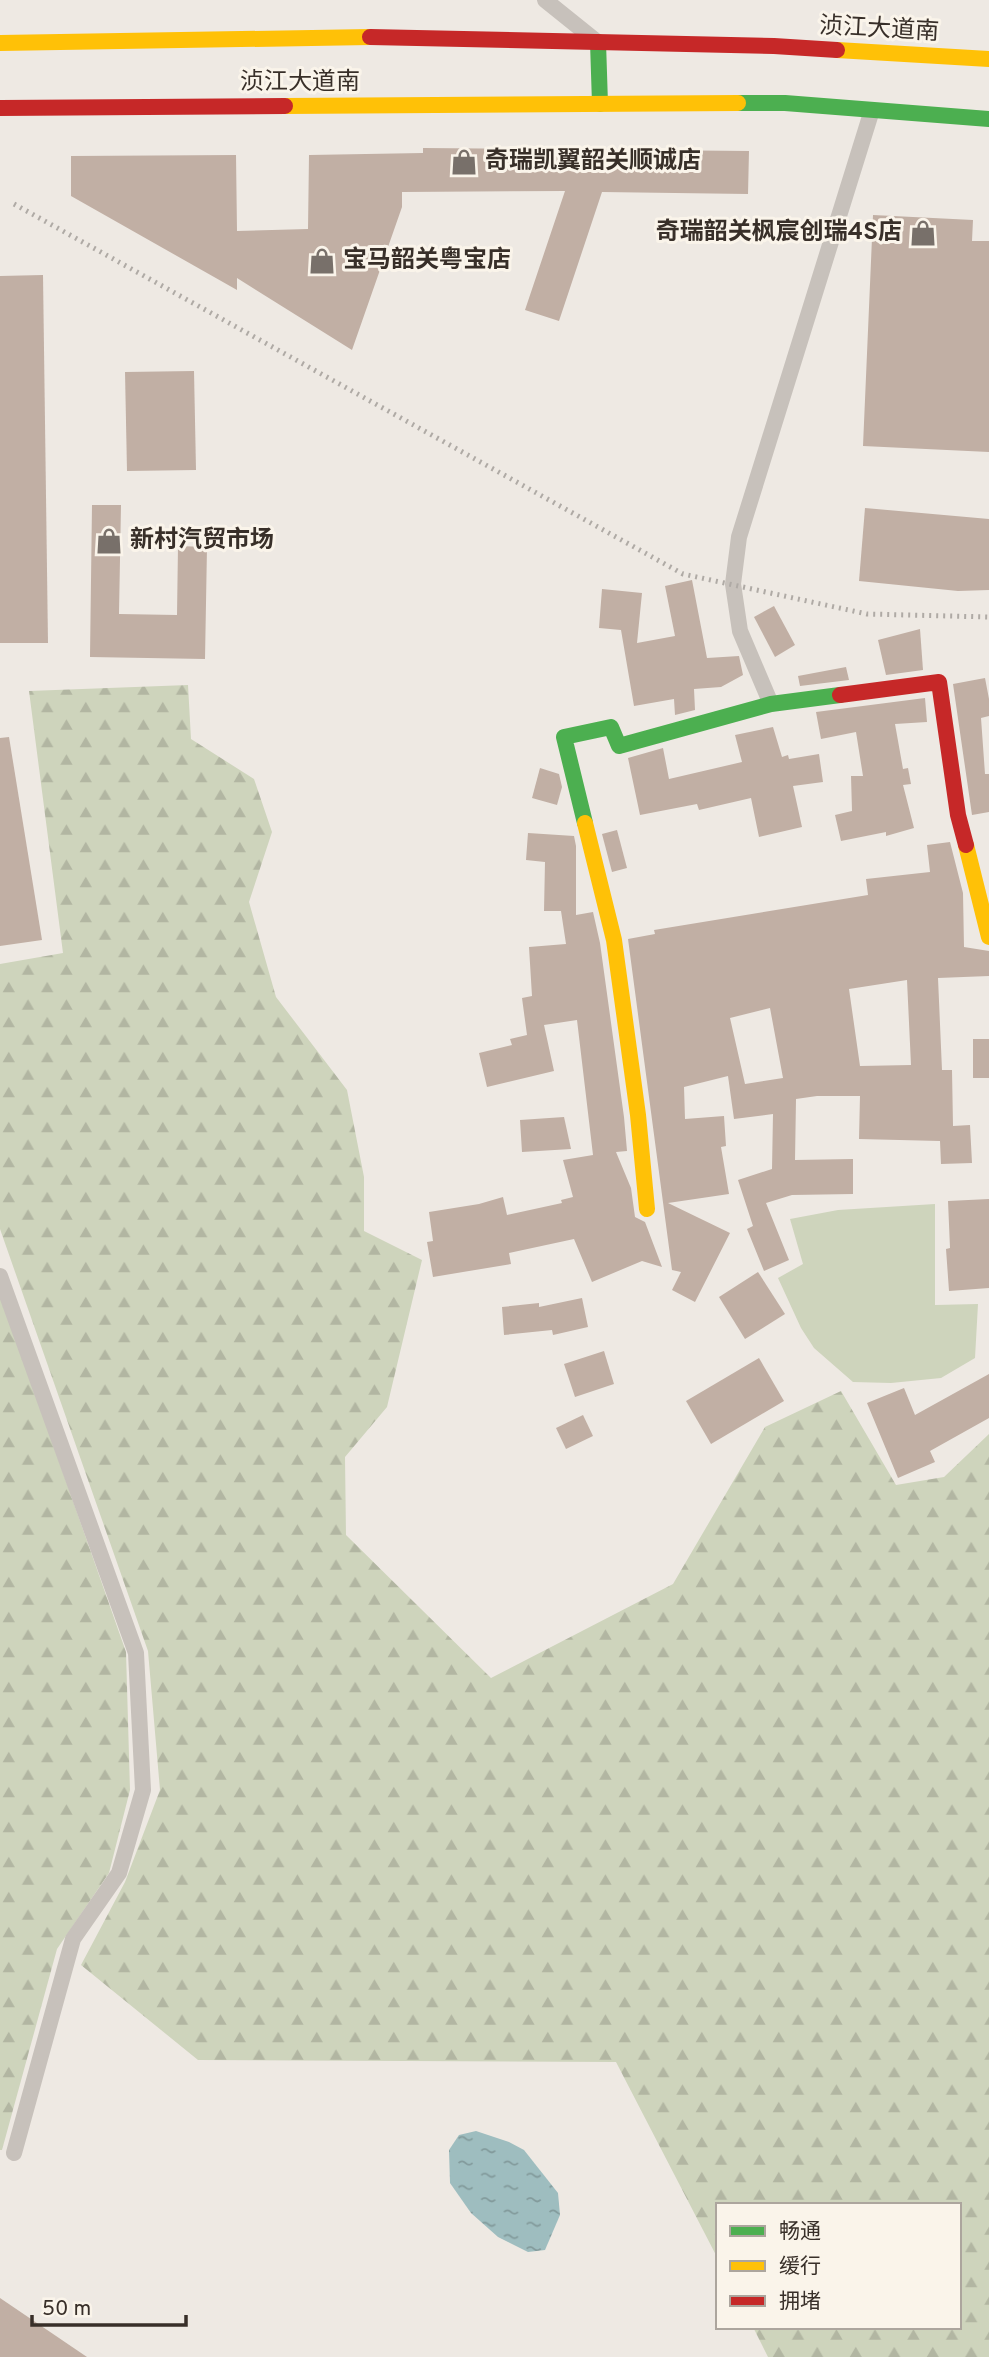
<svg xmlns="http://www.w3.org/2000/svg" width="989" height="2357" font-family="Overpass,'Noto Sans SC',sans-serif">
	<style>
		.forest { fill: url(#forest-firs) }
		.garden { fill: #ced4bc }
		.water { fill: url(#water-ripples) }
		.building { fill: #c1afa4; fill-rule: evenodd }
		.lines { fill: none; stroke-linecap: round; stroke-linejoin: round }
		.street { stroke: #c7c1bb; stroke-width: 16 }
		.fast { stroke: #4caf50; stroke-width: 16 }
		.slow { stroke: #ffc107; stroke-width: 16 }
		.jam { stroke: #c62828; stroke-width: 16 }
		.rail { stroke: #afaaa5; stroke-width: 5; stroke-dasharray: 2 5; stroke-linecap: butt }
		.labels { text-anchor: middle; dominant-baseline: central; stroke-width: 6; stroke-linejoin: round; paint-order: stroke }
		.street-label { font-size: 24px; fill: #382f29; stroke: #faf4ea }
		.poi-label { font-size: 24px; font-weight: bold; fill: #382f29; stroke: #faf4ea; text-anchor: start }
	</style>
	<defs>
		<pattern id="forest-firs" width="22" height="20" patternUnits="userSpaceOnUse" patternTransform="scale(1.75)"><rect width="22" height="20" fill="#ced4bc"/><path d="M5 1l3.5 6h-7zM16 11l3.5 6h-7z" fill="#b2b6a2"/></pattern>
		<pattern id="water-ripples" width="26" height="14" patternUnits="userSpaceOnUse" patternTransform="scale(1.75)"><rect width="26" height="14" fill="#9ebdbf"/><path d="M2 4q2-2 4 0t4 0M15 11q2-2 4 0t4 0" fill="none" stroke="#829a9b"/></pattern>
	</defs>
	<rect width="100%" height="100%" fill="#eee9e3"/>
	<g class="forest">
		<path d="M188 685 191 739 254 779 272 832 249 902 276 997 347 1090 364 1177V1231L422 1260 387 1407 345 1457 346 1535 491 1678 673 1584 765 1427 841 1391 896 1485 944 1477 989 1434V2357H768L753 2327H959V2205H718V2259L616 2062 198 2060 81 1965 125 1882 160 1790 148 1651 0 1229V964L63 953 29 691Z"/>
		<path d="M0 1293 126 1652 130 1790 109 1873 57 1949 2 2150H0Z"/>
	</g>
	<path class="garden" d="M935 1204V1305L978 1304 975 1358 941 1378 891 1383 853 1382 814 1348 801 1328 778 1278 803 1264 790 1219 838 1210Z"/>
	<path class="water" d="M476 2131 509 2142 524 2150 558 2193 560 2215 545 2250 528 2252 498 2237 471 2213 450 2183 449 2150 459 2135Z"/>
	<g class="building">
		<path d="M423 148 749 151 748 194 602 192 559 321 525 310 565 191 402 192V207L352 350 237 278V290L71 196V156L236 155 237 231 308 229 309 155 423 153Z"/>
		<path d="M873 215 973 220 972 241H989V452L863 446Z"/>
		<path d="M43 275 48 643H0V276Z"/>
		<path d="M194 371 196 470 127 471 125 372Z"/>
		<path d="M92 505H121L119 614 177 615 178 546 207 547 205 659 90 657Z"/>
		<path d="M865 508 989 519V590L958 591 859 581Z"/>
		<path d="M692 580 707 658 739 656 743 675 721 687 694 689 695 710 675 715 674 699 634 706 621 630 599 628 602 589 642 593 637 643 675 636 665 586Z"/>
		<path d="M774 606 795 645 775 657 754 617Z"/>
		<path d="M920 629 923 670 886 675 878 640Z"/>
		<path d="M846 667 849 680 800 686 798 676Z"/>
		<path d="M985 678 989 699V716L981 718 985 774H989V812L972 815 953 684Z"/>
		<path d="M925 698 927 722 895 724 903 769 908 768 911 784 903 785 914 828 886 836V832L841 841 835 815 852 811 851 776H863L856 732 821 739 816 712Z"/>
		<path d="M773 727 782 757 788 755 789 759 819 754 823 782 793 786 802 827 759 837 751 798 699 810 697 804 640 815 628 758 663 748 669 779 742 762 735 735Z"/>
		<path d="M9 737 42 940 0 946V738Z"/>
		<path d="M540 768 559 774 562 787 557 805 532 798Z"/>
		<path d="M617 830 627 868 612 872 602 834Z"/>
		<path d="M528 833 574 836 576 846V915L593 912 600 943 624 1117 627 1151 616 1152 631 1188 635 1217 645 1222 662 1267 642 1261 592 1282 574 1239 509 1253 511 1264 433 1277 427 1242 433 1241 429 1212 479 1204 503 1197 507 1215 562 1203 561 1200 573 1197 563 1160 593 1155 577 1020 544 1025 554 1071 487 1087 479 1053 512 1045 510 1039 527 1035 522 998 532 996 529 947 566 944 561 911H544L545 862 526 860Z"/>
		<path d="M950 842 963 893 964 947 989 951V976L938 978 942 1070H952L953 1126 970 1125 972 1163 941 1164 940 1141 859 1139 860 1096H817L796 1099 795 1160 853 1159V1194L792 1195 766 1203 789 1260 764 1271 747 1229 753 1226 738 1180 772 1169 773 1114 734 1119 728 1076 684 1087 685 1119 724 1116 726 1146 721 1147 729 1194 668 1203 730 1233 695 1302 672 1290 681 1272 672 1270 628 939 655 934 654 930 868 895 866 879 930 872 927 845ZM907 980 911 1065 860 1066 849 989ZM770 1008 783 1078 745 1084 730 1018Z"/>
		<rect x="973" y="1039" width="16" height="39"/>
		<path d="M564 1117 571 1149 522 1152 520 1120Z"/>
		<path d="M989 1199V1288L949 1291 946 1249 950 1248 948 1201Z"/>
		<path d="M758 1272 785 1314 745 1339 719 1297Z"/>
		<path d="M582 1298 588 1327 553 1335 552 1330 504 1335 502 1307 539 1303V1307Z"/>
		<path d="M604 1351 614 1384 575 1397 564 1364Z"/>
		<path d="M759 1358 784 1401 711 1444 686 1401Z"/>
		<path d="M989 1374V1418L930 1451 935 1462 898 1478 867 1403 904 1388 915 1415Z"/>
		<path d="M583 1415 593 1436 566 1449 556 1428Z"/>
		<path d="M0 2298 87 2357H0Z"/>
	</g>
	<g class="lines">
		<g class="street">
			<path d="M545 0 596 41"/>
			<path d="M771 704 740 631 733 584 739 537 872 110"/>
			<path d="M0 1276 136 1653 143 1790 119 1873 73 1939 14 2153"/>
		</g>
		<g class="fast">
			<path d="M598 42 600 104"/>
			<path d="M738 103H785L989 119"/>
			<path d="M585 823 564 737 611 727 619 746 771 704 840 695"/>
		</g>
		<g class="slow">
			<path d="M0 43 370 37"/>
			<path d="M837 50 989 59"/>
			<path d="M285 106 738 103"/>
			<path d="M585 823 614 940 638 1115 647 1209"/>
			<path d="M966 845 989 937"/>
		</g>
		<g class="jam">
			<path d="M370 37 774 46 837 50"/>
			<path d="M0 108 285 106"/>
			<path d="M840 695 939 682 958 815 966 845"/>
		</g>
		<path class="rail" d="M14 204 683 574 867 614 989 617"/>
	</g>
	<defs>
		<g id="shop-bare" transform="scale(2.1)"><path d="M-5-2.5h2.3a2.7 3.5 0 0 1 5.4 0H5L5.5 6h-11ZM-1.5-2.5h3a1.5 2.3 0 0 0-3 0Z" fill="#78706a" stroke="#faf4ea" stroke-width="2.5" paint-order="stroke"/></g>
	</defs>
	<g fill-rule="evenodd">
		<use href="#shop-bare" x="464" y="162"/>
		<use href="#shop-bare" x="923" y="233"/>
		<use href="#shop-bare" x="322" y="261"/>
		<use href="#shop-bare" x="109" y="541"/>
	</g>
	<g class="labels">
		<g class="street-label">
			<text transform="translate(879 30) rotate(3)">浈江大道南</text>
			<text x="300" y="83">浈江大道南</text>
		</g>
		<g class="poi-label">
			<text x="485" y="162">奇瑞凯翼韶关顺诚店</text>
			<text x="902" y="233" text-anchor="end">奇瑞韶关枫宸创瑞4S店</text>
			<text x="343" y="261">宝马韶关粤宝店</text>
			<text x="130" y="541">新村汽贸市场</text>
		</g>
	</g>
	<rect x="716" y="2203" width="245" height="126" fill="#faf4ea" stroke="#aca59d" stroke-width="2"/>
	<rect x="730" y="2226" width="35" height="10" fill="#4caf50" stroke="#aca59d" stroke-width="2"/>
	<text x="779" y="2238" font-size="21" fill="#382f29">畅通</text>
	<rect x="730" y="2261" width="35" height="10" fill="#ffc107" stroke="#aca59d" stroke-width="2"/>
	<text x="779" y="2273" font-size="21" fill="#382f29">缓行</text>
	<rect x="730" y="2296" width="35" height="10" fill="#c62828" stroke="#aca59d" stroke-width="2"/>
	<text x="779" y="2308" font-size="21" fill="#382f29">拥堵</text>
	<path d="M32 2315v10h154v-10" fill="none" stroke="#382f29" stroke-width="3.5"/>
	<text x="42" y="2315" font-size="21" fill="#382f29" stroke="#faf4ea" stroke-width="5" paint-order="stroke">50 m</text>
</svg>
